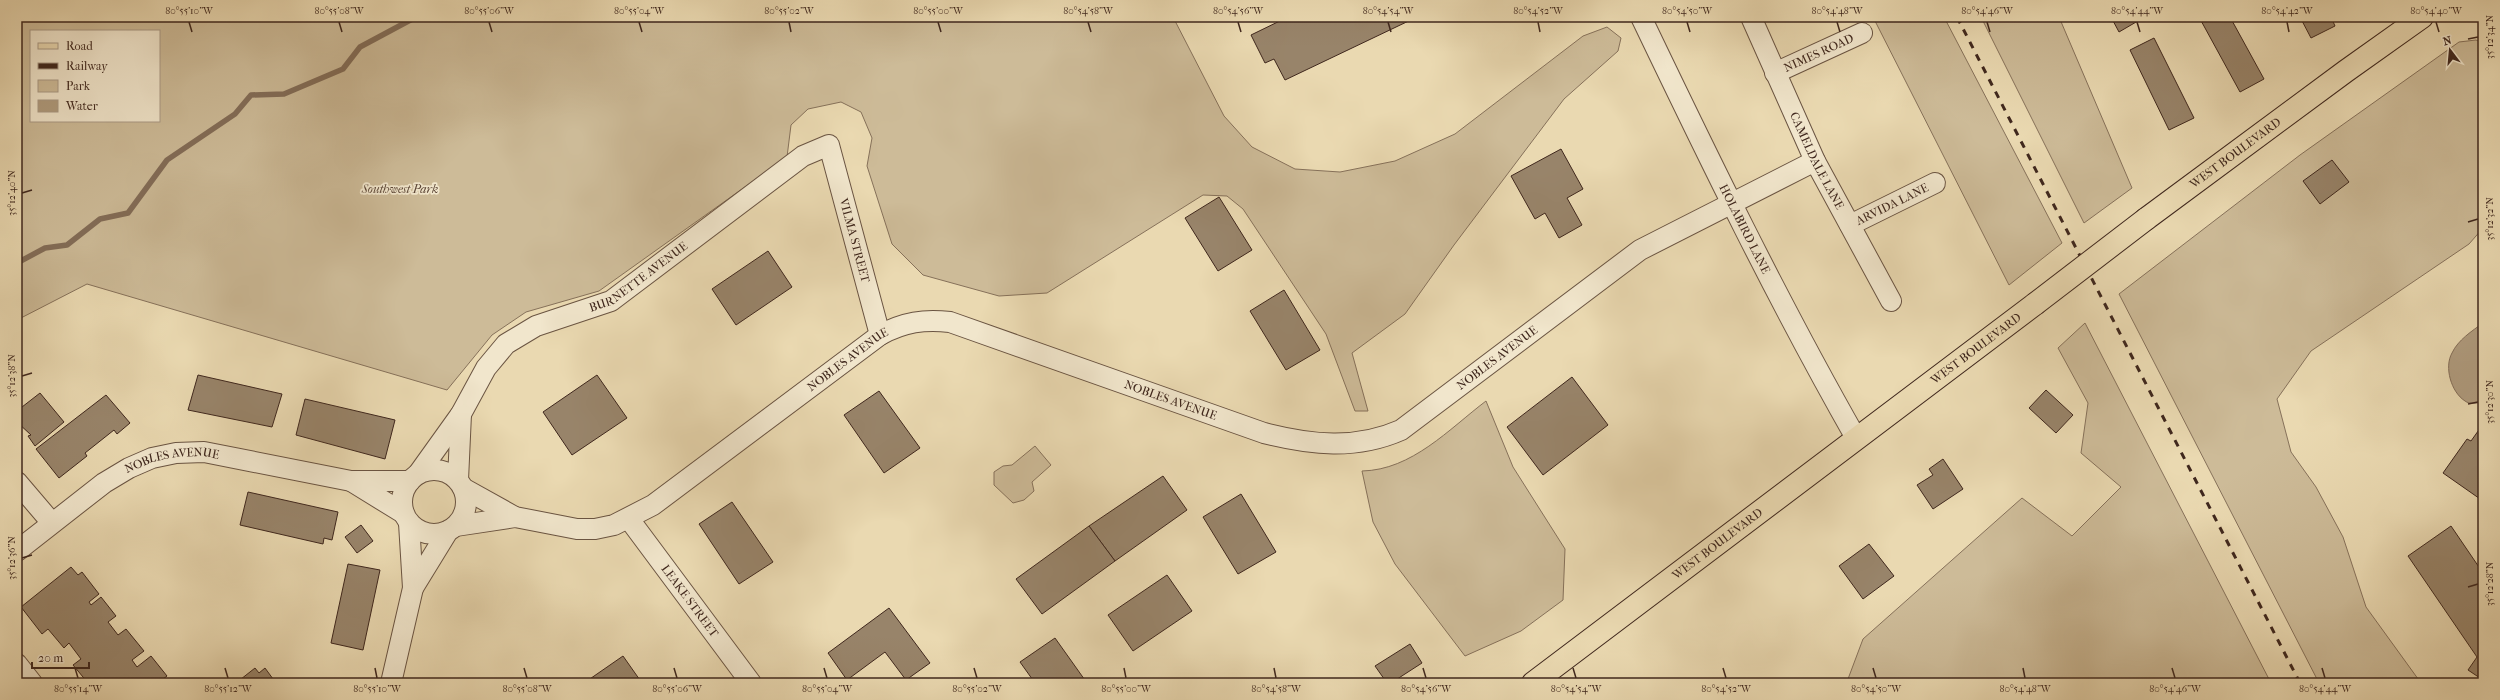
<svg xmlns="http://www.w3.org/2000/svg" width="2500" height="700" font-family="'IM FELL French Canon',serif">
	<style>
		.green { fill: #cdbb98; stroke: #86715a; fill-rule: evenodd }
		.water { fill: #b09c7f; stroke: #836d58 }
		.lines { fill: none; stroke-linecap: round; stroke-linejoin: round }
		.stream { stroke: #836d58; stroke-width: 5.5 }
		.building { fill: #98846a; stroke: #3f271d }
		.street-casing { stroke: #6a5442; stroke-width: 22 }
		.primary-casing { stroke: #3f271d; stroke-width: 24 }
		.street { stroke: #f1e6cc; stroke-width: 20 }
		.primary { stroke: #ead9b1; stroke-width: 22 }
		.rail { stroke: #3f271d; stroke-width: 3; stroke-dasharray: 7 7; stroke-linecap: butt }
		.primary-bridge-casing { stroke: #3f271d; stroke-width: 24; stroke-linecap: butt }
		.primary-bridge { stroke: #ead9b1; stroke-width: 22 }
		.ticks { fill: none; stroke: #3f271d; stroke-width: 1.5 }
		.labels { text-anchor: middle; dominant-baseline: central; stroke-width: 3.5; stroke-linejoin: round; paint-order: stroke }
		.street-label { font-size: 12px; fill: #3f271d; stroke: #f1e6cc }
		.park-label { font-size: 12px; font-style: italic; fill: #5b4536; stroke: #f1e6cc }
		.neatline { fill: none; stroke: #3f271d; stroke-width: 1.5 }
		.ticks-label { font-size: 10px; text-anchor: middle; fill: #3f271d }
	</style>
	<rect width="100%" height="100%" fill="#ead9b1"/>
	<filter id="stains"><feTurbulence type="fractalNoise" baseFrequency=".005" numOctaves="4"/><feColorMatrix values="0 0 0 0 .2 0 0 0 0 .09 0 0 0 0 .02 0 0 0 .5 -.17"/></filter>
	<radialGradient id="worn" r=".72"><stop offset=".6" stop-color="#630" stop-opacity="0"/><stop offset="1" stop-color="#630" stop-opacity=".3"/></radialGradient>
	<g class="green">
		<path d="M17 17H1173L1224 116 1252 147 1295 169 1340 172 1395 161 1455 134 1583 36 1607 27 1621 38 1618 51 1564 99 1454 245 1405 314 1352 353 1368 411H1355L1326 334 1243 209 1227 196 1203 195 1047 293 999 296 923 275 892 244 867 166 872 138 861 112 841 102 808 109 791 125 787 157 599 291 526 312 492 335 447 390 87 284 17 320ZM31 31H159V121H31Z"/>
		<path d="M1873 17H1944L2062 243 2009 285Z"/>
		<path d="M1981 17H2059L2132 188 2084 223Z"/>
		<path d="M2476 40 2483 43V228L2469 244 2311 351 2277 399 2291 452 2316 487 2343 537 2366 607 2421 683H2319L2119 294 2300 155 2459 42Z"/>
		<path d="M2085 323 2271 683H1841L1848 679 1863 639 2022 498 2072 536 2121 487 2081 453 2088 403 2058 348Z"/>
		<path d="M1486 401 1513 467 1565 549 1563 600 1521 631 1465 656 1395 564 1373 522 1362 471C1412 470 1449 429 1486 401Z"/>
		<path d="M1035 446 1051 465 1032 482 1034 491 1024 500 1013 503 994 485V472L1003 466 1012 465Z"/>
	</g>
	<path class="water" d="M2483 323V403C2477 402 2470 405 2465 401 2451 392 2444 367 2452 353 2458 340 2472 331 2483 323Z"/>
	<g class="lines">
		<path class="stream" d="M17 263 45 248 67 245 100 219 128 213 167 160 235 114 251 95 284 94 343 69 360 47 416 17"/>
	</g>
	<g class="building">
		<path d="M1288 17H1417L1285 80 1274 59 1265 63 1251 35Z"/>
		<path d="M2111 17H2142L2143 18 2119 32Z"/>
		<path d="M2199 17H2230L2264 79 2240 92Z"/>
		<path d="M2300 17H2331L2335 26 2311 38Z"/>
		<path d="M2154 38 2194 118 2169 130 2130 50Z"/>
		<path d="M1561 149 1583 189 1567 198 1582 225 1559 238 1545 213 1535 219 1511 176Z"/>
		<path d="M2332 160 2349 182 2320 204 2303 181Z"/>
		<path d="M1219 197 1252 250 1218 271 1185 218Z"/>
		<path d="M768 251 792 287 736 325 712 289Z"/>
		<path d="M1284 290 1320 350 1286 370 1250 311Z"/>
		<path d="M198 375 282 394 272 427 188 410Z"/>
		<path d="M597 375 627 418 572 455 543 412Z"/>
		<path d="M1572 377 1608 425 1543 475 1507 427Z"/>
		<path d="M2046 390 2073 415 2056 433 2029 408Z"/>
		<path d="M879 391 920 448 884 473 844 415Z"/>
		<path d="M40 393 64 422 35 446 28 436 31 435 17 422V405L19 404 22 407Z"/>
		<path d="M106 395 130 423 117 434 114 430 85 453 87 456 59 478 36 449Z"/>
		<path d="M305 399 395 420 385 459 296 435Z"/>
		<path d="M2481 427 2483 428V501L2443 473 2467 439 2471 441Z"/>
		<path d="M1943 459 1963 489 1933 509 1917 485 1933 475 1929 469Z"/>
		<path d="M1163 476 1187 510 1115 561 1089 526Z"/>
		<path d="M248 492 338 512 332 540 324 538 323 544 240 525Z"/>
		<path d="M1241 494 1276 552 1238 574 1203 517Z"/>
		<path d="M732 502 773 562 739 584 699 524Z"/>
		<path d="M361 525 373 541 357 553 345 537Z"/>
		<path d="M1089 526 1115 561 1042 614 1016 579Z"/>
		<path d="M2451 526 2483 573V680L2468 670 2477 657 2408 556Z"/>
		<path d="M1869 544 1894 576 1863 599 1839 566Z"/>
		<path d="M348 564 380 570 363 650 331 643Z"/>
		<path d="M71 567 78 575 82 572 99 594 89 602 91 605 101 597 116 616 108 622 118 635 126 629 144 651 132 660 137 667 151 656 167 676 158 683H88L73 665 81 659 69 643 64 648 48 629 42 634 21 607Z"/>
		<path d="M1167 575 1192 611 1133 651 1108 615Z"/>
		<path d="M889 608 930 663 906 680 885 652 847 680 828 653Z"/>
		<path d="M1055 638 1087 683H1035L1020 662Z"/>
		<path d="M1410 644 1422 663 1391 683H1387L1375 666Z"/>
		<path d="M623 656 642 683H584Z"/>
		<path d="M255 668 259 673 265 668 276 683H236Z"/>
	</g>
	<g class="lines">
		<g class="street-casing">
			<g id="street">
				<path id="s1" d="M1641 17C1709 159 1778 301 1856 438"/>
				<path id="s2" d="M1751 17 1815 161 1891 301"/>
				<path id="s3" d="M1775 73 1862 33"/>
				<path id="s4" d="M1850 225 1935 183"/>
				<circle cx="434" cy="502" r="32"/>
				<path id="s5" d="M418 474 461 414 486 368 506 344 536 326 611 301 803 156 829 145 880 335"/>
				<path d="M458 480 461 414"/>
				<path d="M351 481 403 513"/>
				<path d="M17 482 52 523"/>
				<path id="s6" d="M463 488 515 517 577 529H595L614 525 653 505 880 335C904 322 924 319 950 322L1264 433C1311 445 1356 450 1401 430L1640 250 1815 161"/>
				<path id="s7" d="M629 519 751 683"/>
				<path d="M456 526 515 517"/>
				<path id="s8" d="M17 551 104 483 129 468 152 458 176 453 204 452 351 481H410"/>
				<path d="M413 588 448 531"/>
				<path d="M17 664 32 683"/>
				<path d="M391 683 413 588 409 523"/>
			</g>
		</g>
		<g class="primary-casing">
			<g id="primary">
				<path id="s9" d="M2146 219 2346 71 2422 17"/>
				<path id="s10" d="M1533 683 2035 304"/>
			</g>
		</g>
		<use href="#street" class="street"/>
		<use href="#primary" class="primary"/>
		<path class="rail" d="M1957 17 2300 683"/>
		<g class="primary-bridge-casing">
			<path id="primary-bridge" d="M2035 304 2146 219"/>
		</g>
		<use href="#primary-bridge" class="primary-bridge"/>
	</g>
	<path class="ticks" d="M189 22 192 32M339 22 342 32M489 22 492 32M639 22 642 32M789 22 791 32M938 22 941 32M1088 22 1091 32M1238 22 1241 32M1388 22 1391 32M1538 22 1540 32M1687 22 1690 32M1837 22 1840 32M1987 22 1990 32M2137 22 2140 32M2287 22 2289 32M2436 22 2439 32M2468 39 2478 37M22 193 32 190M2468 222 2478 219M22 376 32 373M2468 404 2478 402M22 558 32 555M2468 587 2478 584M75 668 78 678M225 668 228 678M375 668 377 678M524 668 527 678M674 668 677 678M824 668 827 678M974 668 977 678M1124 668 1126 678M1274 668 1276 678M1423 668 1426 678M1573 668 1576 678M1723 668 1726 678M1873 668 1876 678M2023 668 2025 678M2172 668 2175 678M2322 668 2325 678"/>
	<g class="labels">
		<g class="street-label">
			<text stroke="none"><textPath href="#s3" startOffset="48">NIMES ROAD</textPath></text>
			<text stroke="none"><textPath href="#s9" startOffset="111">WEST BOULEVARD</textPath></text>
			<text stroke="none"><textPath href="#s2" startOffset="158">CAMELDALE LANE</textPath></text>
			<text stroke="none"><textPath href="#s4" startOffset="47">ARVIDA LANE</textPath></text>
			<text stroke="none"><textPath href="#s1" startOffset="236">HOLABIRD LANE</textPath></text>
			<text stroke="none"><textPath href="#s5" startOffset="639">VILMA STREET</textPath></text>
			<text stroke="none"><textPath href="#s5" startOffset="307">BURNETTE AVENUE</textPath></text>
			<text stroke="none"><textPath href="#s10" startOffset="555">WEST BOULEVARD</textPath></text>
			<text stroke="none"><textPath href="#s6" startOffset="1153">NOBLES AVENUE</textPath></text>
			<text stroke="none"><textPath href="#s6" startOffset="447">NOBLES AVENUE</textPath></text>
			<text stroke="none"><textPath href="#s6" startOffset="794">NOBLES AVENUE</textPath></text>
			<text stroke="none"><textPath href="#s8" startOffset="184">NOBLES AVENUE</textPath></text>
			<text stroke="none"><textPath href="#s10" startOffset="231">WEST BOULEVARD</textPath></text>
			<text stroke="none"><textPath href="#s7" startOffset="102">LEAKE STREET</textPath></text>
		</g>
		<g class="park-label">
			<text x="400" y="189">Southwest Park</text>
		</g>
	</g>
	<rect width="2500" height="700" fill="none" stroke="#ead9b1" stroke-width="44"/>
	<rect x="30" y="30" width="130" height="92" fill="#f1e6cc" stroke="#aa9a86"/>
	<rect x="38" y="43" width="20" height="6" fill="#ead9b1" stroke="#aa9a86"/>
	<text x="66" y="50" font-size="12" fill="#3f271d">Road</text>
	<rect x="38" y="63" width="20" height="6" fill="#3f271d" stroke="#aa9a86"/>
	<text x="66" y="70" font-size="12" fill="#3f271d">Railway</text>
	<rect x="38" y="80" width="20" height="12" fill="#cdbb98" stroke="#aa9a86"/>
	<text x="66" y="90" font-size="12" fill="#3f271d">Park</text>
	<rect x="38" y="100" width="20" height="12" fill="#b09c7f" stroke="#aa9a86"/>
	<text x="66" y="110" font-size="12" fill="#3f271d">Water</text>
	<g transform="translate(2450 50) rotate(344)" stroke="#f1e6cc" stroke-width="3" paint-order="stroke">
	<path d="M0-3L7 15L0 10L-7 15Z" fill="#3f271d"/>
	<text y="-6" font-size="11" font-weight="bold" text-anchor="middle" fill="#3f271d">N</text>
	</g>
	<path d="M32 662v6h57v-6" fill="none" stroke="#3f271d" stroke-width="2"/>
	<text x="38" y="662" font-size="12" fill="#3f271d" stroke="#f1e6cc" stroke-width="3" paint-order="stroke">20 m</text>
	<rect x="22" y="22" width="2456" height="656" class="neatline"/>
	<g class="ticks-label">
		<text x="189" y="14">80°55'10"W</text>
		<text x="339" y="14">80°55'08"W</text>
		<text x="489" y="14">80°55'06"W</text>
		<text x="639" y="14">80°55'04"W</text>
		<text x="789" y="14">80°55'02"W</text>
		<text x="938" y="14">80°55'00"W</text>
		<text x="1088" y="14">80°54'58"W</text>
		<text x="1238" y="14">80°54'56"W</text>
		<text x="1388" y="14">80°54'54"W</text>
		<text x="1538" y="14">80°54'52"W</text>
		<text x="1687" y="14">80°54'50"W</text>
		<text x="1837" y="14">80°54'48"W</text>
		<text x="1987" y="14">80°54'46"W</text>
		<text x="2137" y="14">80°54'44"W</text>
		<text x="2287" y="14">80°54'42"W</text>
		<text x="2436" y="14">80°54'40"W</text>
		<text transform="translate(2489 37) rotate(-90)" y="4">35°12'34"N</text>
		<text transform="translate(11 193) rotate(-90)" y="4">35°12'40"N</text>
		<text transform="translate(2489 219) rotate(-90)" y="4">35°12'32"N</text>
		<text transform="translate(11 376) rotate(-90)" y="4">35°12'38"N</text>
		<text transform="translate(2489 402) rotate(-90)" y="4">35°12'30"N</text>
		<text transform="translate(11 558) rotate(-90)" y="4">35°12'36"N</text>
		<text transform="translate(2489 584) rotate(-90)" y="4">35°12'28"N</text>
		<text x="78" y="692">80°55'14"W</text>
		<text x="228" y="692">80°55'12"W</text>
		<text x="377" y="692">80°55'10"W</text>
		<text x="527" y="692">80°55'08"W</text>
		<text x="677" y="692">80°55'06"W</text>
		<text x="827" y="692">80°55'04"W</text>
		<text x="977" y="692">80°55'02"W</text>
		<text x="1126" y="692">80°55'00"W</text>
		<text x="1276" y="692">80°54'58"W</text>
		<text x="1426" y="692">80°54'56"W</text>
		<text x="1576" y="692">80°54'54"W</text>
		<text x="1726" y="692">80°54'52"W</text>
		<text x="1876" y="692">80°54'50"W</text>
		<text x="2025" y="692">80°54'48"W</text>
		<text x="2175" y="692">80°54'46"W</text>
		<text x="2325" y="692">80°54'44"W</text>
	</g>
	<rect width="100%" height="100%" filter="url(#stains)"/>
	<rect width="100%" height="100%" fill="url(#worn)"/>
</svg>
